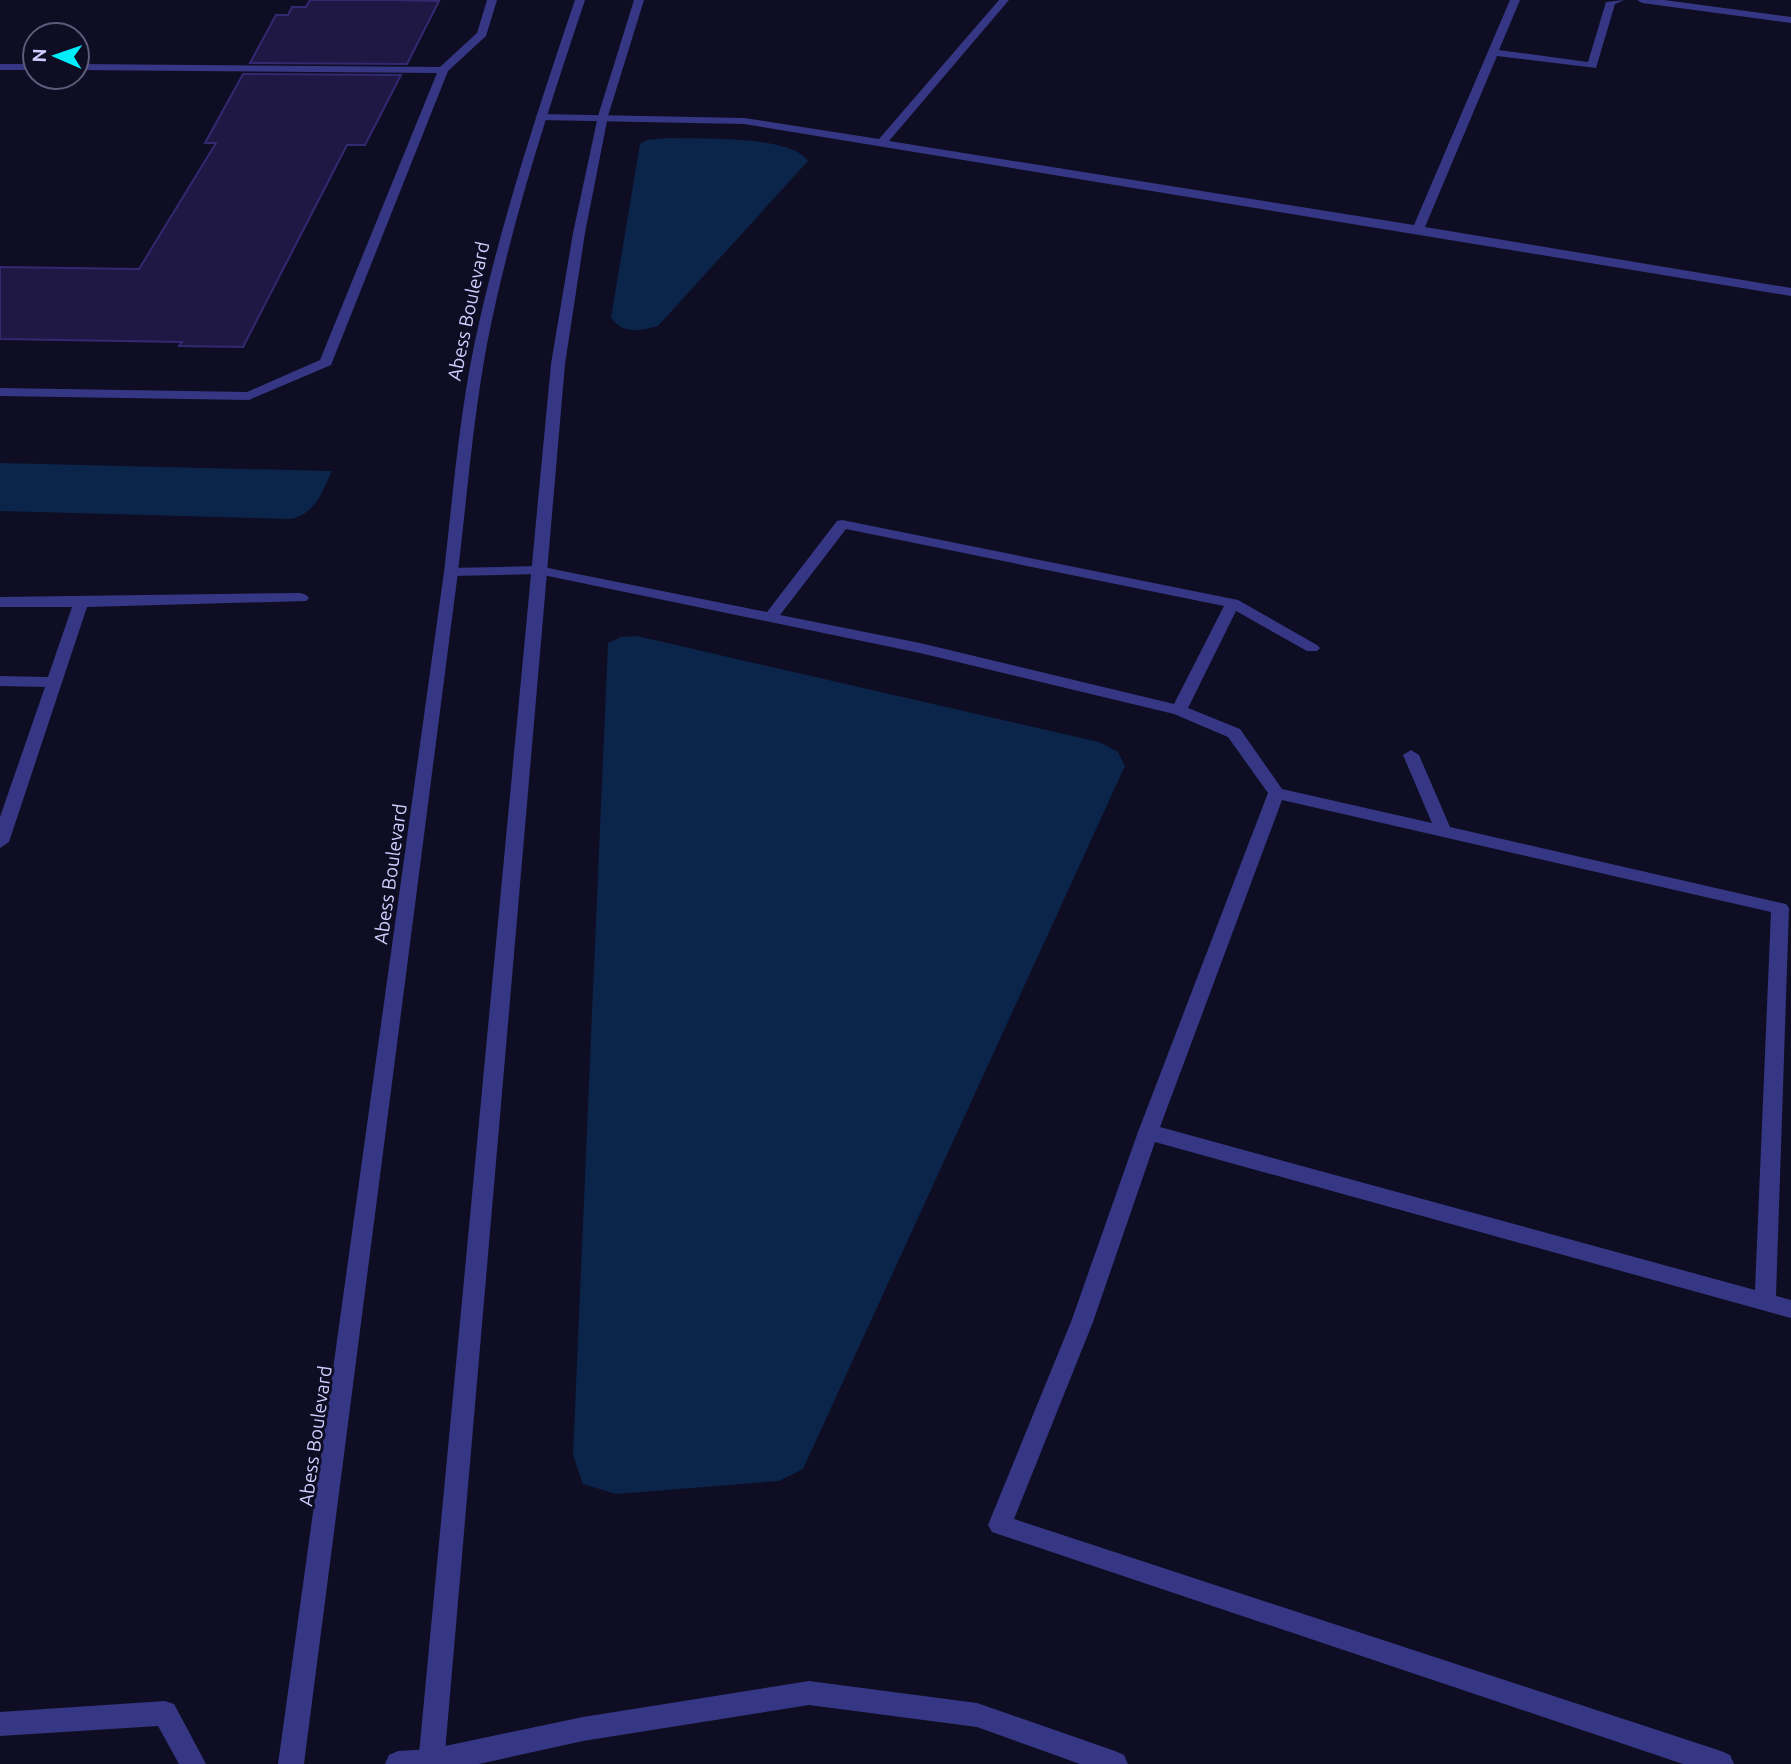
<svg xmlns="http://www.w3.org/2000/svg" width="1791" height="1764" font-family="Ubuntu,sans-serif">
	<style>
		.water { fill: #0a2549 }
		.building { fill: #1f1844; stroke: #332971; stroke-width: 2 }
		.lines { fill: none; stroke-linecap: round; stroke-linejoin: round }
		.lane { fill: #363784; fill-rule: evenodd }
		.street { fill: #363784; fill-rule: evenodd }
		.labels { text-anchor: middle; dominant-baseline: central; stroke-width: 6; stroke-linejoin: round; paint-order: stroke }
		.street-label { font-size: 19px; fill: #d1ceff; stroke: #0f0d23 }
	</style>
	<rect width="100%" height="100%" fill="#0f0d23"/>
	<g class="water">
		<path d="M668 138C698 139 792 135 808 161L658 326C640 331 622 335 611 317L640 144 647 140Z"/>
		<path d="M0 463 332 471C322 492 316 513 291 519L0 511Z"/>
		<path d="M637 636 1099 742 1118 752 1125 766 803 1469 779 1481 616 1494 583 1484 573 1455 608 643 621 637Z"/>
	</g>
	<g class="building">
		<path d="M310 0H398L439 1 407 64 250 63 276 15H288L292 7H306Z"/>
		<path d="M243 74 401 75 365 145H347L243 347 179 346 182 342 0 339V267L139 269 216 143H205Z"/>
	</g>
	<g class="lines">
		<g class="lane">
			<path d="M999 0H1009L889 141 1414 225 1510 0H1520L1499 50 1588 62 1606 2 1624 0 1615 4 1596 68 1497 56 1425 227 1791 288V296L744 124 540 120 535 117 540 114 744 118 879 139Z"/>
			<path d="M1637 0H1664L1791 17V23L1642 3Z"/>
			<path d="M842 520 1238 600 1317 645 1320 648 1317 651H1307L1236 611 1188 708 1240 729 1282 789 1432 823 1403 755 1411 750 1419 755 1450 827 1786 904 1789 908 1776 1296 1791 1300V1318L1155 1142 1093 1322 1014 1519 1721 1751 1730 1755 1734 1764H1683L992 1532 988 1525 1071 1322 1138 1132 1268 793 1228 737 1174 714 920 653 538 574 451 576 444 572 451 568 538 566 767 612 837 521ZM846 529 1224 606 1174 704 920 643 780 615ZM1282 800 1771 912 1755 1290 1160 1127Z"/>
			<path d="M809 1681 977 1703 1115 1751 1124 1755 1128 1764H1080L977 1727 809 1705 583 1741 479 1764H385L389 1755 398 1751 431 1749 583 1717Z"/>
		</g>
		<g class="street">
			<path d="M487 0H497L486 36 448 71 331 365 249 400 0 396V388L247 392 320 360 437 73 77 70V64L440 67 477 33Z"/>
			<path d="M575 0H585C547 113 510 227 487 344 473 420 467 496 458 572L304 1764H278L444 572C453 495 459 417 475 341 500 225 537 112 575 0Z"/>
			<path d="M634 0H644L608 116 585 233 565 364 444 1764H418L551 364 573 233 598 116Z"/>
			<rect x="0" y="64" width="35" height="6"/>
			<path d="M301 593 306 595 309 598 306 601 87 607 9 842 0 848V817L45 687 0 686V676L48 677 72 607H0V597Z"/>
			<path d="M165 1701 174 1704 206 1764H179L158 1726 0 1736V1712Z"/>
		</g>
	</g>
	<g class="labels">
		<g class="street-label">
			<text transform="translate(468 311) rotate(-78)">Abess Boulevard</text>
			<text transform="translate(390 874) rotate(-82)">Abess Boulevard</text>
			<text transform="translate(315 1436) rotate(-82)">Abess Boulevard</text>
		</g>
	</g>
	<g transform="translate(56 56) rotate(272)"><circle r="33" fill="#0f0d23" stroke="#5d5a7b" stroke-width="2"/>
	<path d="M0-5L12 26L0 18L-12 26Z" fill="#00eef9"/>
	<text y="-10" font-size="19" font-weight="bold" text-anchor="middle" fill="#d1ceff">N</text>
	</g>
</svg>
